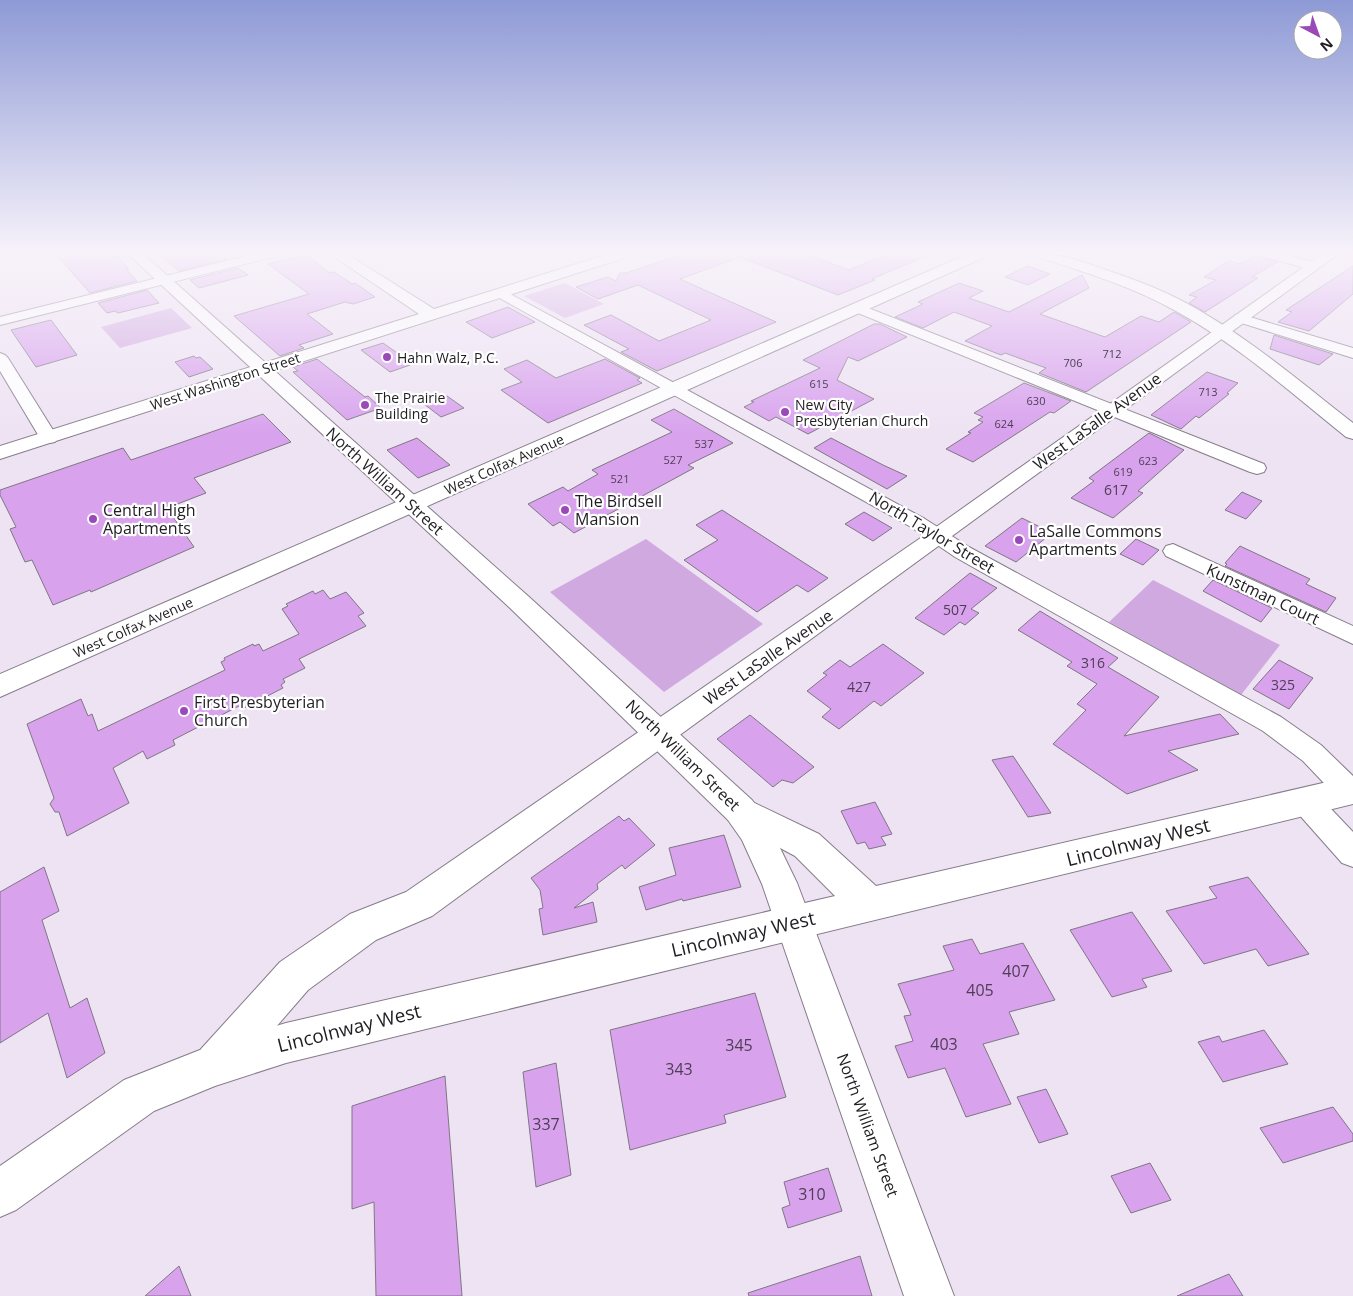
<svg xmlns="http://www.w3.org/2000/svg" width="1353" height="1296" font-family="'Open Sans',sans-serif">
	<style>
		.green { fill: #d1a9e1 }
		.building { fill: #d8a2ed; stroke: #7f7683 }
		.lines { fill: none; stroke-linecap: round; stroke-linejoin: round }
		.minor-casing { stroke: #857c89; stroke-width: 2 }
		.tertiary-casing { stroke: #857c89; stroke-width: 2 }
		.secondary-casing { stroke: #857c89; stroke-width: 2 }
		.primary-casing { stroke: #857c89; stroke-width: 2 }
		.minor { fill: #fff; fill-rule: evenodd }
		.tertiary { fill: #fff; fill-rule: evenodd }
		.secondary { fill: #fff; fill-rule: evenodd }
		.primary { fill: #fff; fill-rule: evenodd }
		.poi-dot { fill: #9a49b8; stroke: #fff; stroke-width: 2 }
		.labels { text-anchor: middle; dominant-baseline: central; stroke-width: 4.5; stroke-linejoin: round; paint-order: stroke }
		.far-number-label { font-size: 11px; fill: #4e3e55 }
		.far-poi-label { font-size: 14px; fill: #201d22; stroke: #fff; text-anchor: start }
		.far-street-label { font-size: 14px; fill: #201d22; stroke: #fff }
		.number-label { font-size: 14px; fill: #4e3e55 }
		.street-label { font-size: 16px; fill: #201d22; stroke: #fff }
		.poi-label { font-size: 16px; fill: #201d22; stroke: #fff; text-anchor: start }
		.near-number-label { font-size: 16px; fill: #4e3e55 }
		.near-street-label { font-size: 19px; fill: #201d22; stroke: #fff }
	</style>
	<rect width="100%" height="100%" fill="#eee3f3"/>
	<g class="green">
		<path d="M565 283 604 304 565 318 524 296Z"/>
		<path d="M171 308 192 328 120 348 101 327Z"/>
		<path d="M646 539 763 624 664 692 550 592Z"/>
		<path d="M1153 580 1280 645 1241 695 1109 622Z"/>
	</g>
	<g class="building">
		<path d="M56 254H115L129 269H126L137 281 90 293Z"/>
		<path d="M160 254H221L227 259 179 271Z"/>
		<path d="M683 254H806L849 270 888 254H930L872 279 875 280 838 295 740 257 680 279 776 322 657 371 621 352 629 349 584 325 611 315 659 341 711 320 638 285 598 299 576 287 608 277 616 281 620 273H626Z"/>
		<path d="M306 255 330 273 334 272 352 284 355 283 375 297 353 304 345 302 307 314 333 334 299 345 304 348 280 356 234 316 309 294 268 264Z"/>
		<path d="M1256 256 1277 262 1252 277 1258 278 1205 312 1189 303 1197 297 1189 295 1216 280 1204 277 1228 261 1239 264Z"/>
		<path d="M1027 266 1050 274 1028 285 1005 277Z"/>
		<path d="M1353 266V294L1309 331 1278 322 1292 312 1286 310Z"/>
		<path d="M238 268 248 275 199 288 190 280Z"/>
		<path d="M1082 275 1089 288 1040 314 1105 337 1141 316 1159 322 1174 312 1191 322 1086 392 1039 373 1046 368 1005 353 1001 355 965 341 992 326 954 312 923 328 895 317 923 304 918 302 959 283 983 291 969 298 1009 312Z"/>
		<path d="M147 290 159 303 118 313 115 311 107 313 98 303Z"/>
		<path d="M508 307 535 322 492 338 466 322Z"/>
		<path d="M51 320 77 355 36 367 11 330Z"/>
		<path d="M874 324H880L907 337 858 361 848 357 837 380 874 399 808 434 776 417 769 421 744 407 754 402 751 401 820 368 803 360Z"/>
		<path d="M1274 335 1333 354 1319 365 1270 349Z"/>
		<path d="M383 343 413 364 390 372 361 350Z"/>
		<path d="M194 356 196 358 200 357 213 369 189 377 175 362Z"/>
		<path d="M317 359 365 397 368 396 381 408 347 420 293 372 298 371 293 367Z"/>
		<path d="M605 359 640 378 637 380 642 383 548 423 501 390 522 382 504 369 527 360 556 378Z"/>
		<path d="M1207 372 1238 383 1227 393 1229 394 1199 418 1196 416 1181 429 1151 415Z"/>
		<path d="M1024 383 1071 401 1054 413 1050 412 973 462 946 449 971 433 968 432 983 422 978 420 983 417 974 413Z"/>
		<path d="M447 396 464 408 441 417 424 404Z"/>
		<path d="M674 409 733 443 688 465 694 468 574 533 560 522 553 526 528 504 563 487 568 491 598 474 592 470 672 432 651 420Z"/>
		<path d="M263 414 291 442 194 478 206 493 167 508 194 547 91 592 90 590 53 605 32 560 25 562 10 529 16 527 0 495V490L123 448 131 460Z"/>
		<path d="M1149 433 1184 450 1138 491 1143 493 1113 518 1071 498 1094 481 1089 478Z"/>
		<path d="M417 438 450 465 418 478 387 450Z"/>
		<path d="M831 438 883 465 907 476 887 489 814 448Z"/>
		<path d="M1242 492 1262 501 1246 519 1225 510Z"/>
		<path d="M722 510 820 573 828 578 808 592 797 585 757 612 684 560 718 540 696 525Z"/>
		<path d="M864 512 892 528 873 541 845 524Z"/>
		<path d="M1022 518 1052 533 1016 562 985 546Z"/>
		<path d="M1136 539 1159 550 1143 565 1120 554Z"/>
		<path d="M1240 546 1310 579 1306 584 1336 598 1326 612 1225 566 1227 564 1225 563Z"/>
		<path d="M970 573 997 588 971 609 979 613 965 625 960 622 944 635 915 618Z"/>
		<path d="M1213 580 1272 608 1261 622 1203 591Z"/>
		<path d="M323 590 330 599 346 592 364 613 358 616 366 626 299 659 305 668 283 679 285 682 281 685 283 688 244 708 241 705 173 740 175 745 147 759 143 751 113 768 129 803 67 836 59 812H55L50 804 54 798 27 724 81 699 88 716 92 714 98 731 225 670 221 662 225 660 224 658 253 644 254 646 259 644 263 651 299 634 282 609 288 606 286 604 313 591 315 594Z"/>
		<path d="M1040 611 1118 658 1108 667 1159 697 1124 736 1220 714 1239 734 1168 751 1198 770 1127 794 1053 744 1086 710 1077 704 1097 684 1067 666 1072 662 1018 630Z"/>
		<path d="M883 644 924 673 881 706 874 701 839 729 822 717 831 709 807 691 827 675 823 673 840 660 850 667Z"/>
		<path d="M1279 660 1313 678 1289 709 1253 689Z"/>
		<path d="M750 715 814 767 793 783 782 780 773 787 717 739Z"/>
		<path d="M1013 756 1051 813 1028 817 992 760Z"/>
		<path d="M875 802 892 834 881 837 886 845 869 849 865 842 857 844 841 811Z"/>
		<path d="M619 816 624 821 629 818 655 845 625 869 622 865 597 884 598 889 574 908 593 902 597 922 543 935 539 909 543 908 540 890 531 878Z"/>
		<path d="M724 835 741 887 683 901 682 899 646 910 639 887 676 875 669 848Z"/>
		<path d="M44 867 59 911 42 920 70 1008 87 998 105 1053 67 1078 48 1013 0 1043V892Z"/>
		<path d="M1248 877 1309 954 1268 966 1256 949 1204 964 1166 911 1217 898 1209 887Z"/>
		<path d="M1132 912 1172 971 1142 979 1147 987 1112 997 1070 930Z"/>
		<path d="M972 939 980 954 1023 943 1055 1000 1009 1012 1019 1034 983 1044 1011 1104 966 1117 945 1068 908 1078 895 1046 913 1041 904 1016 911 1015 898 984 954 970 943 946Z"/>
		<path d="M755 993 786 1097 724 1115 726 1123 630 1150 610 1030Z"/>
		<path d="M1264 1030 1288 1064 1223 1082 1198 1042 1219 1036 1222 1042Z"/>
		<path d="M556 1063 571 1175 536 1187 523 1072Z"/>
		<path d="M445 1076 462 1296H376L374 1202 352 1209V1106Z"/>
		<path d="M1046 1089 1068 1134 1039 1143 1017 1097Z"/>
		<path d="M1333 1107 1353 1134V1141L1283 1163 1260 1128Z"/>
		<path d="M1150 1163 1171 1200 1131 1213 1111 1176Z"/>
		<path d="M828 1168 842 1211 788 1228 782 1208 790 1205 784 1182Z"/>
		<path d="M860 1256 872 1296H749L748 1293Z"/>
		<path d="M179 1266 191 1296H145Z"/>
		<path d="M1229 1274 1243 1296H1177Z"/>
	</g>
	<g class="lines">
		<g class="minor-casing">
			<g id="minor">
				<path d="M254 254H275L273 257 0 325V317Z"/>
				<path d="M1262 254H1282L1318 263 1320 266 1314 270 1264 257Z"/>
				<path d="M501 289 925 519 969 547 1281 717 1321 745 1353 776V802L1350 803 1340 800 1303 761 1263 731 955 557 911 527 496 296 494 293Z"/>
				<path d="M858 304 1264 464 1266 468 1264 472 1257 474 1250 472 853 311 851 308 853 305Z"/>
				<path d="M1240 314 1353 348V358L1235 321 1233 318 1235 315Z"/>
				<path d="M0 353 5 355 8 358 58 438 55 442 49 443 43 442 40 438 0 371Z"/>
				<path d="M1173 544 1353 626V644L1166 556 1163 551 1166 546Z"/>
				<path d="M1305 789 1315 792 1353 832V867L1342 863 1295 810 1291 801 1295 792Z"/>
			</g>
		</g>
		<g class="tertiary-casing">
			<g id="tertiary">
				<path d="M330 254H347L434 309 608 254H629L627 257 0 459V446L419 314Z"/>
				<path d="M968 254H987L985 257 0 697V674Z"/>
				<path d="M1322 254H1338L432 916 376 940 308 990 231 1079 216 1085 201 1079 195 1064 201 1049 280 962 350 914 406 892 922 537Z"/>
			</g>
		</g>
		<g class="secondary-casing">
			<g id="secondary">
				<path d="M128 254H143L528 596 752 800 766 819 797 883 954 1296H904L762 884 742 840 728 820 510 608Z"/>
				<path d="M1036 254C1064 254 1083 262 1109 271 1136 280 1162 290 1186 303 1247 336 1299 381 1353 423V439L1346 437C1291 393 1238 345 1176 311 1133 287 1085 272 1038 257Z"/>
			</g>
		</g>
		<g class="primary-casing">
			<path id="primary" d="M1353 776V804L286 1063 215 1086 154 1111 16 1210 0 1217V1166L124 1080 215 1044 286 1023 835 896 795 856 728 820 723 810 728 800 740 796 819 834 876 886Z"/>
		</g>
		<use href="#minor" class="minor"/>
		<use href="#tertiary" class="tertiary"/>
		<use href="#secondary" class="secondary"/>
		<use href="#primary" class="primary"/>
	</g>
	<linearGradient id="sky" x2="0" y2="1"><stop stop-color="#8e9ad6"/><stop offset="0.58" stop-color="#f7f2fa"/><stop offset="1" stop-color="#f7f2fa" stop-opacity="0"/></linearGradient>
	<rect width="1353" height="435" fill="url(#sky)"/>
	<g class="poi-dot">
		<circle cx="387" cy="357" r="5"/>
		<circle cx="365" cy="405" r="5"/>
		<circle cx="785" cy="412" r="5"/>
		<circle cx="565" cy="510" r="5"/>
		<circle cx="93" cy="519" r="5"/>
		<circle cx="1019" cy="540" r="5"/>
		<circle cx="184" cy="711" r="5"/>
	</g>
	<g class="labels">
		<g class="far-number-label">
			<text x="1112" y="353">712</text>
			<text x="1073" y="362">706</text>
			<text x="819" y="383">615</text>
			<text x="1208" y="391">713</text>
			<text x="1036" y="400">630</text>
			<text x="1004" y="423">624</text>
			<text x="704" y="443">537</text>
			<text x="673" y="459">527</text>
			<text x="1148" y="460">623</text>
			<text x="1123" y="471">619</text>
			<text x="620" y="478">521</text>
		</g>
		<g class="far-poi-label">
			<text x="397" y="357">Hahn Walz, P.C.</text>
			<text x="375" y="397">The Prairie<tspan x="375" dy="16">Building</tspan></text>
			<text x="795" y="404">New City<tspan x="795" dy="16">Presbyterian Church</tspan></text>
		</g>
		<g class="far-street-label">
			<text transform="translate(225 381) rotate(-18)">West Washington Street</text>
			<text transform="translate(504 464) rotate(-24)">West Colfax Avenue</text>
			<text transform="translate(133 627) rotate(-24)">West Colfax Avenue</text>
		</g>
		<g class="number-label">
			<text x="1116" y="489">617</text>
			<text x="955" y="609">507</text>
			<text x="1093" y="662">316</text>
			<text x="1283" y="684">325</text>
			<text x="859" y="686">427</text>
		</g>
		<g class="street-label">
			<text transform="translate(1097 421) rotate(-36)">West LaSalle Avenue</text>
			<text transform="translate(385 481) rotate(42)">North William Street</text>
			<text transform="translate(932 532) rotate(31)">North Taylor Street</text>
			<text transform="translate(1263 594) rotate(25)">Kunstman Court</text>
			<text transform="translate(768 657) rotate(-35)">West LaSalle Avenue</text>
			<text transform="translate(683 755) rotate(44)">North William Street</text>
			<text transform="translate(868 1125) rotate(70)">North William Street</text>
		</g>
		<g class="poi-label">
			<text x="575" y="501">The Birdsell<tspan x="575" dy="18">Mansion</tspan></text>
			<text x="103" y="510">Central High<tspan x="103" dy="18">Apartments</tspan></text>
			<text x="1029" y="531">LaSalle Commons<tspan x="1029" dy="18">Apartments</tspan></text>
			<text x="194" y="702">First Presbyterian<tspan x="194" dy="18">Church</tspan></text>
		</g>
		<g class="near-number-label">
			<text x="1016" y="971">407</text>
			<text x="980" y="990">405</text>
			<text x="944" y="1044">403</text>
			<text x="739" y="1045">345</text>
			<text x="679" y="1069">343</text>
			<text x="546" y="1124">337</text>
			<text x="812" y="1194">310</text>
		</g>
		<g class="near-street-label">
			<text transform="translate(1138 842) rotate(-14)">Lincolnway West</text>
			<text transform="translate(743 934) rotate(-13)">Lincolnway West</text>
			<text transform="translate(349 1028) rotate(-14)">Lincolnway West</text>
		</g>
	</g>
	<g transform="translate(1318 35) rotate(139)"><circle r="24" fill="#ffffff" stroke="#a6a5a7"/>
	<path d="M0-4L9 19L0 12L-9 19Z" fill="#9a49b8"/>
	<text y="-8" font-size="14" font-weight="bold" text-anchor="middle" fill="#201d22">N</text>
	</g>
</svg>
